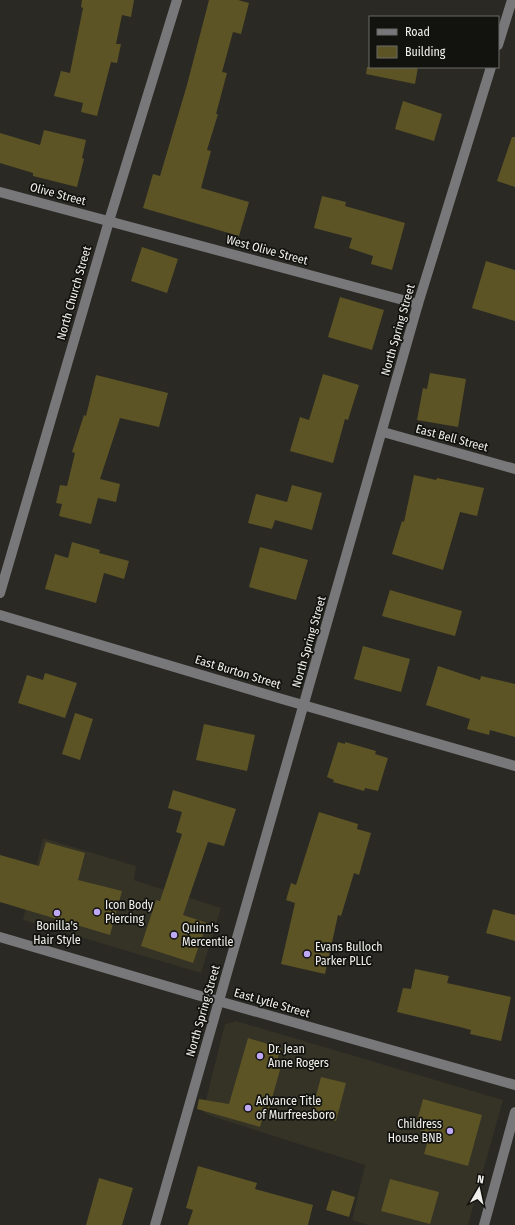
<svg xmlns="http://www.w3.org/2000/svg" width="515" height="1225" font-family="'Fira Sans Condensed',sans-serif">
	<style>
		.built { fill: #353226 }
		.building { fill: #5d5426 }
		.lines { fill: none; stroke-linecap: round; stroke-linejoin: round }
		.minor { stroke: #78777a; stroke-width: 10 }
		.poi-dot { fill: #bfa8f4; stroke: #12120f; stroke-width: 1.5 }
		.labels { text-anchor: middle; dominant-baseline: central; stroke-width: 3.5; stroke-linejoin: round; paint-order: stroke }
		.street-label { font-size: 12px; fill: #f1f0ec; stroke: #12120f }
		.poi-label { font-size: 12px; fill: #f1f0ec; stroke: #12120f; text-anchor: start }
	</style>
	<rect width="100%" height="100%" fill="#2a2923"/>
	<g class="built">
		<path d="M43 838 136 866 134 880 221 908 201 973 23 920Z"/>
		<path d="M236 1021 503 1100 468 1225H368L352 1220 365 1165 211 1116 203 1112 225 1024Z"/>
	</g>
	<g class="building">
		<path d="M82 0H134L131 17 122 15 116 44H121L117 63 111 62 97 116 81 112 83 103 54 96 61 71 70 73 83 8 81 7Z"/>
		<path d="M209 0H238L249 3 241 34 233 32 222 72 227 73 216 114H218L207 150 211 151 201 188 249 202 239 236 143 208 153 174 160 176 187 85Z"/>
		<path d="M367 67H418L415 84 366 74Z"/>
		<path d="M403 101 442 114 434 141 395 129Z"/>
		<path d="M44 130 86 140 82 158 84 159 77 187 33 176V173L0 163V133L40 145Z"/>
		<path d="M512 137H515V187L497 181Z"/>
		<path d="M322 196 346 202 345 206 405 223 392 270 371 264 373 256 349 248 352 238 314 228Z"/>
		<path d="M142 247 178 259 167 293 131 281Z"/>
		<path d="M486 261 515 270V321L472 308Z"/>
		<path d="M340 297 384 310 372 350 328 337Z"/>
		<path d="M430 373 466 379 458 427 417 420 423 388 427 389Z"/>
		<path d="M323 374 359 385 348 420 345 419 333 463 290 451 300 417 309 420Z"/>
		<path d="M96 375 168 393 159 427 120 418 100 479 120 484 116 502 98 498 91 524 59 516 62 504 56 503 60 485 67 486 75 453 72 452 84 415 86 416Z"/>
		<path d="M414 475 436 480 437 478 484 488 477 516 460 512 443 570 392 554 402 521 404 522Z"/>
		<path d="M292 485 322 493 312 530 275 520 272 529 248 523 256 494 287 502Z"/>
		<path d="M72 542 100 550 99 553 129 561 124 579 104 573 96 603 45 589 55 554 68 558Z"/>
		<path d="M260 547 308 560 296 600 249 587Z"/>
		<path d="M390 590 462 611 455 636 382 616Z"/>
		<path d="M363 646 410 659 401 692 354 679Z"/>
		<path d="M438 666 480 680 481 676 515 684V737L490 730 489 735 467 729 470 719 426 705Z"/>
		<path d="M45 673 77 683 65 718 18 703 27 675 43 680Z"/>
		<path d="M75 713 93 719 80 760 62 754Z"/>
		<path d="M204 724 255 735 247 771 196 760Z"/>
		<path d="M338 742 345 744V742L376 751 375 754 388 758 378 791 365 788 364 791 333 782 334 780 327 777Z"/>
		<path d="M173 790 236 809 224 846 208 842 183 915 207 923 193 963 141 946 156 900 160 901 182 834 176 832 182 812 168 808Z"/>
		<path d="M319 812 358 824 357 829 371 833 359 875 354 873 341 916 338 915 325 974 281 964 295 903 286 900 291 883 296 885Z"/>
		<path d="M46 842 85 853 78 880 122 891 110 935 0 902V855L39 866Z"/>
		<path d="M493 909 515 915V941L486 933Z"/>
		<path d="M415 969 449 976 447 983 511 997 501 1041 470 1034 471 1030 460 1027 397 1012 403 988 411 989Z"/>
		<path d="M248 1038 281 1048 276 1064 281 1066 268 1113 264 1112 260 1127 197 1109 199 1099 229 1104Z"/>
		<path d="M321 1077 346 1083 336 1121 311 1115Z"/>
		<path d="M423 1099 482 1115 468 1166 424 1154 430 1133 415 1129Z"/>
		<path d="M198 1166 257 1183 255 1189 313 1205 308 1225H188L193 1210 186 1208Z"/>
		<path d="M99 1178 133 1188 122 1225H86Z"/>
		<path d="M390 1179 439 1192 430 1224 381 1211Z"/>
		<path d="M332 1190 355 1197 349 1217 326 1210Z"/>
	</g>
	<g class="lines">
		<g class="minor">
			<path d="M498 45 512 0"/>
			<path d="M0 192 418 304"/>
			<path d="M383 432 515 469"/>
			<path d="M0 593 109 221 177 0"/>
			<path d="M0 615 282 699 515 766"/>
			<path d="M0 937 197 995 515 1085"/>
			<path d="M155 1225 418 304 491 67"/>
			<path d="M484 1225 515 1112"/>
		</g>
	</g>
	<g class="poi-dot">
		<circle cx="97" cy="912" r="4"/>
		<circle cx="57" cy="913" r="4"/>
		<circle cx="174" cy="935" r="4"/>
		<circle cx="307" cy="954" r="4"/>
		<circle cx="260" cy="1056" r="4"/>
		<circle cx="248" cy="1108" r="4"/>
		<circle cx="450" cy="1131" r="4"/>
	</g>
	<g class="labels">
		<g class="street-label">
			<text transform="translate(58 194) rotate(15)">Olive Street</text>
			<text transform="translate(267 250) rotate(15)">West Olive Street</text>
			<text transform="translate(74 293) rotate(-74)">North Church Street</text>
			<text transform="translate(398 330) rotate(-74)">North Spring Street</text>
			<text transform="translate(452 438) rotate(15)">East Bell Street</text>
			<text transform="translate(309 642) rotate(-74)">North Spring Street</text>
			<text transform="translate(238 672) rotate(17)">East Burton Street</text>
			<text transform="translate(272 1003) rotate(16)">East Lytle Street</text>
			<text transform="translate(203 1011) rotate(-74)">North Spring Street</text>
		</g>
		<g class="poi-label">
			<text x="105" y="905">Icon Body<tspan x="105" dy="14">Piercing</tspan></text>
			<text x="57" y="926" text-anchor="middle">Bonilla's<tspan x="57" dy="14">Hair Style</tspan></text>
			<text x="182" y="928">Quinn's<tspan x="182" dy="14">Mercentile</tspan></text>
			<text x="315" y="947">Evans Bulloch<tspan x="315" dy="14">Parker PLLC</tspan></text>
			<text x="268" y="1049">Dr. Jean<tspan x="268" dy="14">Anne Rogers</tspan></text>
			<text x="256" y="1101">Advance Title<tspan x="256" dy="14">of Murfreesboro</tspan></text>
			<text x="442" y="1124" text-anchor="end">Childress<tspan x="442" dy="14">House BNB</tspan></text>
		</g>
	</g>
	<rect x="369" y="16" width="130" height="52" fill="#12120f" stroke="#6b6b67"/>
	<rect x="377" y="29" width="20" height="6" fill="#78777a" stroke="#6b6b67"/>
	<text x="405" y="36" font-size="12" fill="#f1f0ec">Road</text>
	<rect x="377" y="46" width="20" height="12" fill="#5d5426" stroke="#6b6b67"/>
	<text x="405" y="56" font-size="12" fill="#f1f0ec">Building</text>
	<g transform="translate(479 1189) rotate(9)" stroke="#12120f" stroke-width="3" paint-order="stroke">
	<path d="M0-3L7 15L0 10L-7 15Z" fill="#f1f0ec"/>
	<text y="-6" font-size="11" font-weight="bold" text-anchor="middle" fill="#f1f0ec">N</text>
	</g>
</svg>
